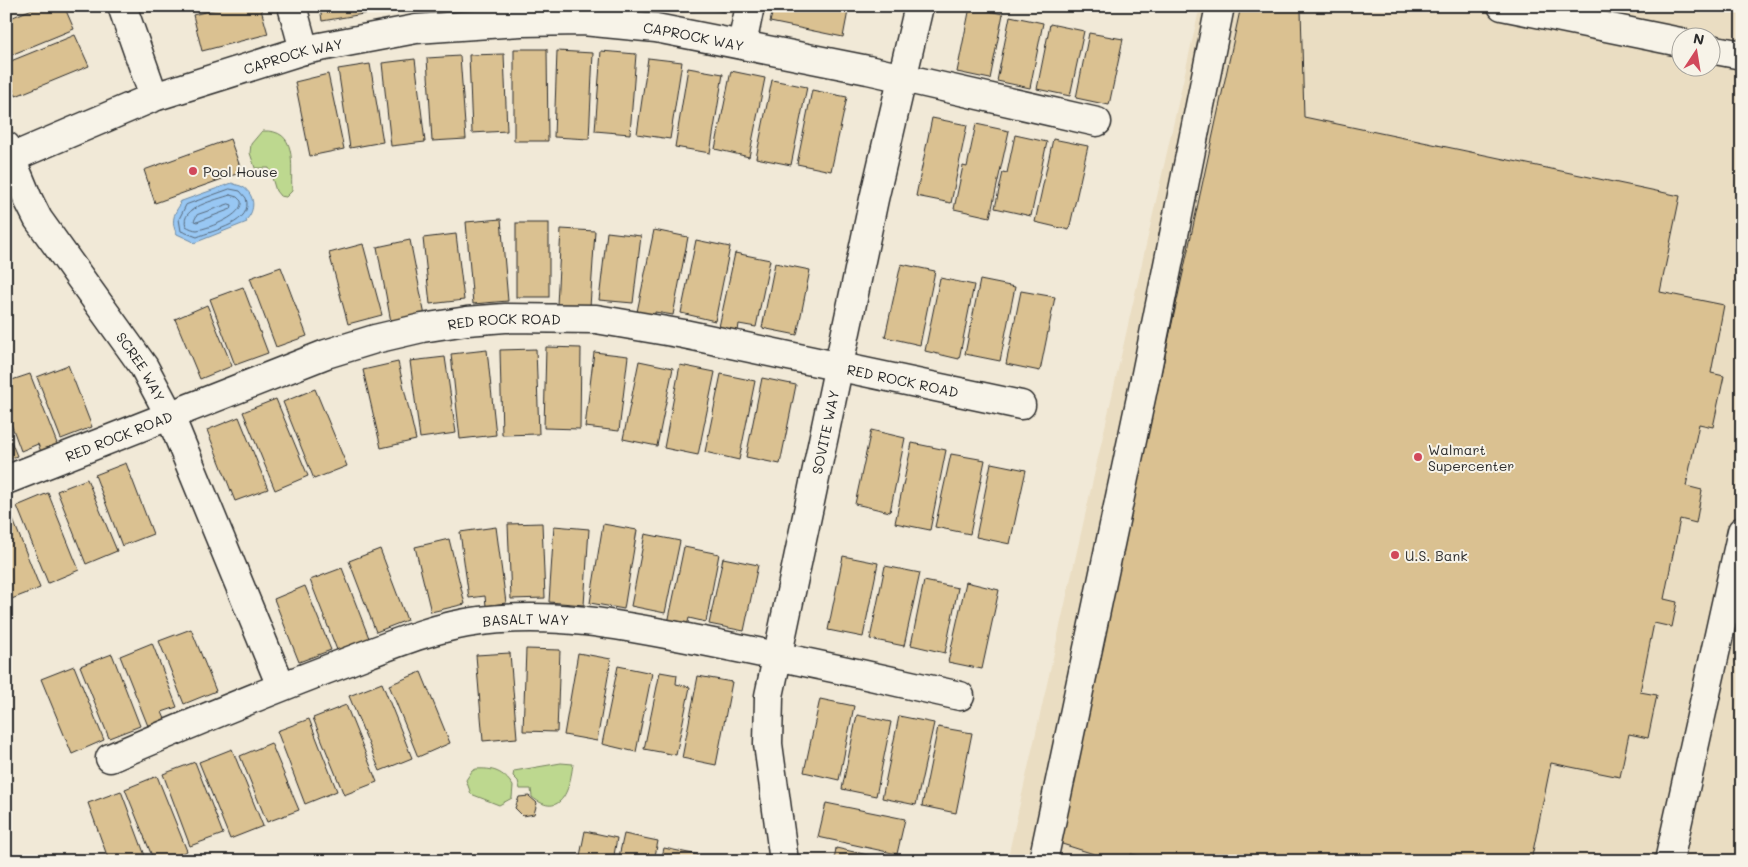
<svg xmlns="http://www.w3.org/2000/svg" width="1748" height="867" font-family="Mali,sans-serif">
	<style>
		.built { fill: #eaddc2; fill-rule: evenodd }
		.green { fill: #bdd88f; stroke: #74825d }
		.water { fill: #98c7f3; stroke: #6c89a3 }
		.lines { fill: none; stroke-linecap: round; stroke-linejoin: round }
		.shore { stroke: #57697b; stroke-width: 1 }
		.building { fill: #dac191; stroke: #2b2b2b }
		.minor-casing { stroke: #2b2b2b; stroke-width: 31 }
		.path { stroke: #2b2b2b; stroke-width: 3; stroke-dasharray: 4 4; stroke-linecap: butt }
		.minor { stroke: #f7f3e8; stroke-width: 28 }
		.poi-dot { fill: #d1495b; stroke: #f7f3e8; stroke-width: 2 }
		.labels { text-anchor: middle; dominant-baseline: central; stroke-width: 4; stroke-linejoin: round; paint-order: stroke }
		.street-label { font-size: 14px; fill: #2b2b2b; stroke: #f7f3e8 }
		.poi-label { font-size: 14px; fill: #2b2b2b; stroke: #f7f3e8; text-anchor: start }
	</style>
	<rect width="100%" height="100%" fill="#f1e9d7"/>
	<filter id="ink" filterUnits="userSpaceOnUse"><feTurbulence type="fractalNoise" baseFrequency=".02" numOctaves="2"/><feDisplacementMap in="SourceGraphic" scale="10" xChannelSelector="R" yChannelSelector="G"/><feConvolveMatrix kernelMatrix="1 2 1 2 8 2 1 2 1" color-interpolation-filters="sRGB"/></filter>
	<g filter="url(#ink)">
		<path class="built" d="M1200 6H1742V861H1007ZM1680 38H1710V68H1680Z"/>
		<g class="green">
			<path d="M262 131C299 129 290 164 292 191L286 197 280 196 276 191 269 168H255L250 153 251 144Z"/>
			<path d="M561 763 573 764C570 787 562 821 532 797L531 789H520L518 781 513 776 514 771Z"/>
			<path d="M476 769C493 768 503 771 513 786L512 798 499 805 471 794 466 780 472 771Z"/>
		</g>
		<path class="water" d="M232 183C235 185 239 185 243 187 255 195 256 210 246 220L247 222 194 243 192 241 177 234C171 224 173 214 180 205L179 202Z"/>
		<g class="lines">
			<g class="shore">
				<path d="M230 189 240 191 246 198C254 223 214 230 197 237L181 231 179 219 186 205Z"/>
				<path d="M230 195 237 197 241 201C244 215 210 228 197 230 194 230 189 228 186 226 179 207 217 200 230 195Z"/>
				<path d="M229 204 232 205 231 209 197 222 194 221 197 215Z"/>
			</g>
		</g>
		<g class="building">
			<path d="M39 6H64L74 29 6 57V20Z"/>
			<path d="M228 6H260L268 34 202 51 193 15Z"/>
			<path d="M320 6H387V10L322 21Z"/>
			<path d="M698 6H726L724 12Z"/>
			<path d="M774 6H849L843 37 770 22Z"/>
			<path d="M1241 6H1287L1301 10 1304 117 1680 196 1660 292 1724 305 1711 373 1724 376 1713 427 1699 424 1686 486 1702 490 1696 523 1680 519 1664 599 1677 602 1672 627 1654 623 1640 692 1657 695 1648 738 1629 734 1620 777 1551 763 1531 861H1162L1131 854 1129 861H1116L1059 843Z"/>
			<path d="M970 7 1003 14 990 79 957 72Z"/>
			<path d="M1010 16 1043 23 1030 88 997 81Z"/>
			<path d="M1050 24 1084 31 1070 96 1037 89Z"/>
			<path d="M1089 33 1123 39 1109 105 1076 98Z"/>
			<path d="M75 35 89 66 16 96 6 74V63Z"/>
			<path d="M514 49H547L548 141H514Z"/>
			<path d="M557 51 593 53 589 139 554 137Z"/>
			<path d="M601 51 636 54 630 134 595 131Z"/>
			<path d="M504 54 507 131 472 133 469 55Z"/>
			<path d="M460 56 466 139 432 141 427 58Z"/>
			<path d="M648 58 682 62 670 139 637 134Z"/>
			<path d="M415 59 425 142 391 146 382 63Z"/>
			<path d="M370 64 383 142 350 148 338 69Z"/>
			<path d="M688 68 723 74 710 153 675 147Z"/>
			<path d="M731 71 765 78 749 157 715 149Z"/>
			<path d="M328 74 344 149 310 156 295 82Z"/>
			<path d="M772 80 807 87 791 165 756 158Z"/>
			<path d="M812 90 847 97 831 171 797 164Z"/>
			<path d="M932 118 967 125 951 203 916 196Z"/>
			<path d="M976 124 1009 131 990 217 954 209 963 166 967 167Z"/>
			<path d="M1015 135 1047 142 1031 216 995 208 1003 172 1007 173Z"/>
			<path d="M230 139 242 172 155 203 144 170Z"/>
			<path d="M1053 139 1088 146 1069 230 1035 222Z"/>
			<path d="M501 219 508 301 473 304 466 222Z"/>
			<rect x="516" y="223" width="33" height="74"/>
			<path d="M561 229 595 231 590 307 557 305Z"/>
			<path d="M654 230 688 237 673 315 655 312V316L637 312Z"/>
			<path d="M607 232 641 236 633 303 599 300Z"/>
			<path d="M456 234 464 300 430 304 423 238Z"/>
			<path d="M410 240 425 316 391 322 377 247Z"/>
			<path d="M696 240 730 247 715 321 681 313Z"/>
			<path d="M363 244 382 315 348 324 329 253Z"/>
			<path d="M735 253 770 260 756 327 739 324 738 331 719 327Z"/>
			<path d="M775 263 810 270 797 335 762 328Z"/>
			<path d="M901 264 935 271 920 345 885 337Z"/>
			<path d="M281 267 307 336 276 347 250 278Z"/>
			<path d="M940 278 974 285 959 359 925 351Z"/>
			<path d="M980 280 1015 287 1000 361 965 354Z"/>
			<path d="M243 287 268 353 235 365 210 299Z"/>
			<path d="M1021 291 1055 297 1040 371 1006 364Z"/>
			<path d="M207 305 232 366 200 379 175 319Z"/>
			<path d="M546 347 581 348 580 429 544 428Z"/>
			<path d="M536 349 539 434 502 435 500 350Z"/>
			<path d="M487 350 496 435 460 439 451 354Z"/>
			<path d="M594 352 628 356 619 431 585 427Z"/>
			<path d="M445 357 456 433 420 438 410 361Z"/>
			<path d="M639 361 673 368 657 446 623 439Z"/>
			<path d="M398 362 416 440 381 448 363 370Z"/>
			<path d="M68 365 92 427 61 439 37 377Z"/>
			<path d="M680 365 715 372 698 455 664 448Z"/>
			<path d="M30 374 58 446 41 452 38 444 21 451 6 410V382Z"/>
			<path d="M721 374 755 381 739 460 705 452Z"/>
			<path d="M762 378 796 385 780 464 746 457Z"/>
			<path d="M315 389 347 466 314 479 283 402Z"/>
			<path d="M276 399 308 476 275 490 243 412Z"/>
			<path d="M239 417 268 489 235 501 207 430Z"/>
			<path d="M6 429 17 456 6 460Z"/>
			<path d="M871 430 905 438 890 512 855 504Z"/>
			<path d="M912 443 946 450 930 530 895 523Z"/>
			<path d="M951 454 985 460 970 534 935 527Z"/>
			<path d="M126 463 153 534 122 546 95 475Z"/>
			<path d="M991 463 1026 470 1010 544 976 537Z"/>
			<path d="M87 479 117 551 86 564 57 491Z"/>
			<path d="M48 493 79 570 48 583 17 506Z"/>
			<path d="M10 512 40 588 9 600 6 594V513Z"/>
			<path d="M542 523 545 598 511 599 508 524Z"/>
			<path d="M603 524 637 530 624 609 590 603Z"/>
			<path d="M554 526 589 529 584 605 549 602Z"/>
			<path d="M496 527 506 603 486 606 485 596 469 598 460 532Z"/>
			<path d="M645 534 680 541 665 613 631 606Z"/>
			<path d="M449 539 465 604 431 612 415 547Z"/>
			<path d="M684 547 719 554 706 622 689 618 687 626 668 623Z"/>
			<path d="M380 549 407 620 376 632 349 561Z"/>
			<path d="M843 556 878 563 863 637 828 630Z"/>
			<path d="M723 558 758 565 744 631 709 624Z"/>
			<path d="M885 566 920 573 904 646 870 639Z"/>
			<path d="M342 568 369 638 337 650 310 580Z"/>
			<path d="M924 581 958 588 945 653 911 645Z"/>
			<path d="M966 582 999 590 982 669 948 662Z"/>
			<path d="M305 586 331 650 299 662 274 599Z"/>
			<path d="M191 629 216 691 184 704 159 641Z"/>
			<path d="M152 643 177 707 162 712 165 719 148 726 120 656Z"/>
			<path d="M526 649 560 650 557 732 523 731Z"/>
			<path d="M510 653 517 738 483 741 476 655Z"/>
			<path d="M578 653 611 659 597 741 564 735Z"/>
			<path d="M112 654 140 726 109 738 80 666Z"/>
			<path d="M74 666 104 740 72 754 41 679Z"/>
			<path d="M618 666 652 673 636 752 602 744Z"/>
			<path d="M421 672 450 743 418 757 389 685Z"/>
			<path d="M660 672 677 675 676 684 690 687 676 755 644 749Z"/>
			<path d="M698 676 732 682 716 765 682 758Z"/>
			<path d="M382 683 412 758 380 771 349 696Z"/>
			<path d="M820 699 854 706 839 780 804 772Z"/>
			<path d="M346 705 377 782 344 795 313 718Z"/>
			<path d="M857 715 891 722 876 796 842 789Z"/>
			<path d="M899 716 934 723 916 805 882 798Z"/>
			<path d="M309 719 337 791 305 804 277 731Z"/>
			<path d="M938 727 972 733 956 813 922 806Z"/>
			<path d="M271 743 299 810 267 822 240 756Z"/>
			<path d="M232 749 263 826 230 839 199 762Z"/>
			<path d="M195 762 223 834 190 846 163 774Z"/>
			<path d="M157 776 187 851 162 861H154L125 789Z"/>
			<path d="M121 791 147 861H109L88 803Z"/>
			<path d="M529 796 537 803 534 814 523 816 515 808 519 797Z"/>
			<path d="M826 803 905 819 897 854 818 837Z"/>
			<path d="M585 831 617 838 613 861H579Z"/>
			<path d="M624 834 658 841 654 861H618Z"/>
			<path d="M664 848 698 855 697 861H661Z"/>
			<path d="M836 848 895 861H834Z"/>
		</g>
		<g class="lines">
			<g class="minor-casing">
				<g id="minor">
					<path d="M122 6 154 97"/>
					<path d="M292 6 304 50"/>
					<path d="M1502 6 1680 42"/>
					<path d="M742 44 750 6"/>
					<path d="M1710 49 1742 55"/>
					<path id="s1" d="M6 146 28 199 38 219 144 367 170 416 281 686"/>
					<path id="s2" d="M6 160 154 97 304 50 416 29 521 22 583 21 656 28 868 70 1097 122"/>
					<path id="s3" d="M6 480 326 354 375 339 422 328 467 321 505 318 596 319 684 334 1021 405"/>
					<path id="s4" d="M110 758C188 725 265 692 344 663 389 646 432 627 480 621 560 611 630 627 708 642 793 659 877 677 960 696"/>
					<path id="s5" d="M784 861 768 744 769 696 874 199 919 6"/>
					<path d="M1043 861 1146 374 1220 6"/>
					<path d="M1669 861 1742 531"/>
				</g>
			</g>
			<path class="path" d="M1738 409 1742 410"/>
			<use href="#minor" class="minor"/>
		</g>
	</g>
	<g class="poi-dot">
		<circle cx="193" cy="171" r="5"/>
		<circle cx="1418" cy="457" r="5"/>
		<circle cx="1395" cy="555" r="5"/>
	</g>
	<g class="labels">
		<g class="street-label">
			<text stroke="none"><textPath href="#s2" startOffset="711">CAPROCK WAY</textPath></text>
			<text stroke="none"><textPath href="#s2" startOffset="306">CAPROCK WAY</textPath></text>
			<text stroke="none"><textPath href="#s3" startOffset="526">RED ROCK ROAD</textPath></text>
			<text stroke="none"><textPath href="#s1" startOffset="260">SCREE WAY</textPath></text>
			<text stroke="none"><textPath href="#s3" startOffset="931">RED ROCK ROAD</textPath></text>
			<text stroke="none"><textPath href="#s5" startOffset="436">SOVITE WAY</textPath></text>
			<text stroke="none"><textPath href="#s3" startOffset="121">RED ROCK ROAD</textPath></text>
			<text stroke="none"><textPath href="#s4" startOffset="441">BASALT WAY</textPath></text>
		</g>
		<g class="poi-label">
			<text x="203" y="171">Pool House</text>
			<text x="1428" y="449">Walmart<tspan x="1428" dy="16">Supercenter</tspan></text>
			<text x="1405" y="555">U.S. Bank</text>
		</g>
	</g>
	<rect width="1748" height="867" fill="none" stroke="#f7f3e8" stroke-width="25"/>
	<rect x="12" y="12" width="1723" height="842" fill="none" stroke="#2b2b2b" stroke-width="2" filter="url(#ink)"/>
	<g transform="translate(1696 52) rotate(12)"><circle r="24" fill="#f7f3e8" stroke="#a5a39c"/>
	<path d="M0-4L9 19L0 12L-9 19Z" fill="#d1495b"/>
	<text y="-8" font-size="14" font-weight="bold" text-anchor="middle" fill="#2b2b2b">N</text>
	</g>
</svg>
